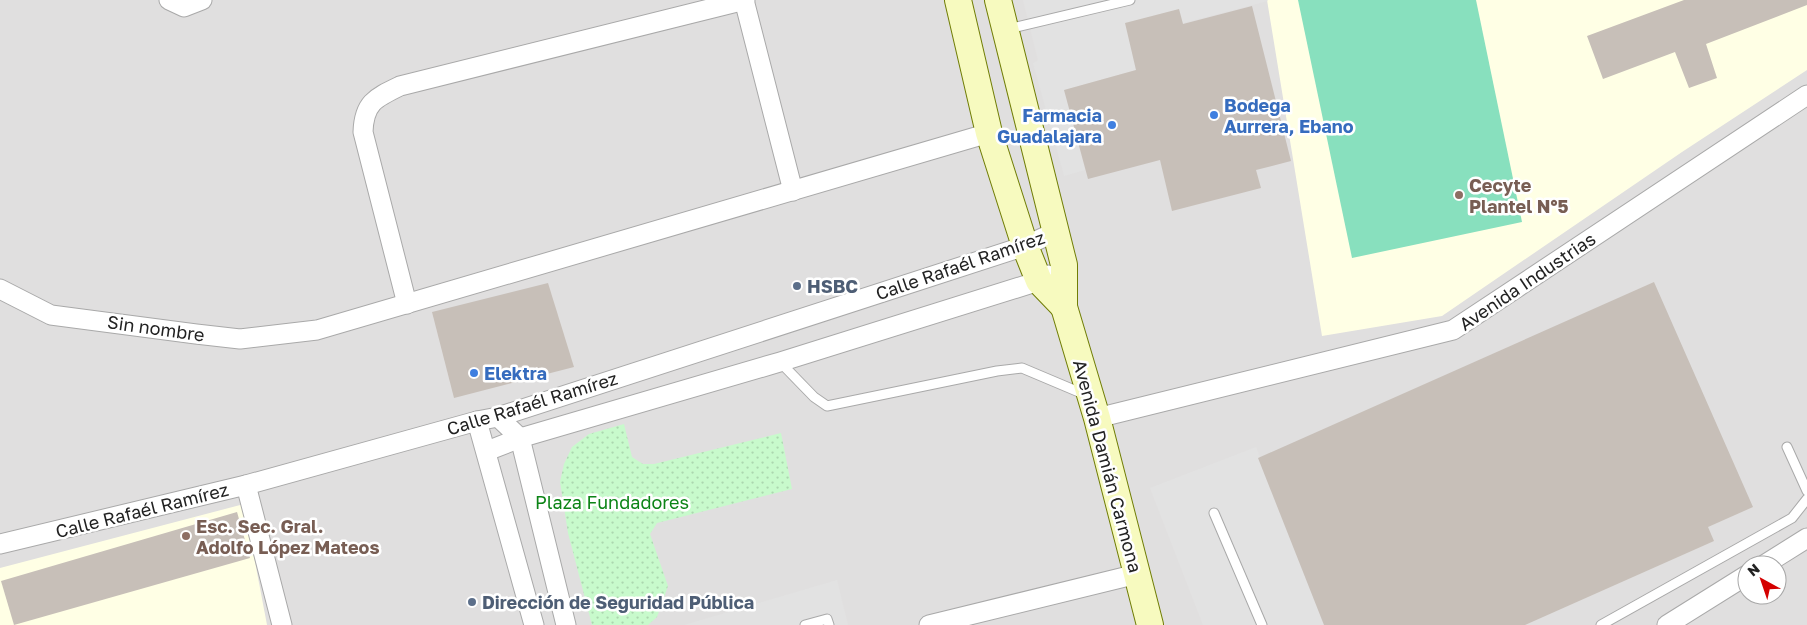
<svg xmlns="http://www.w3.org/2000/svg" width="1807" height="625" font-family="'Golos Text',sans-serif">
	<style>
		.residential { fill: #e0dfdf; fill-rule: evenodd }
		.education { fill: #ffffe5 }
		.park { fill: url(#park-dots) }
		.pitch { fill: #88e0be }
		.parking { fill: #e2e2e2 }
		.building { fill: #c7bfb8 }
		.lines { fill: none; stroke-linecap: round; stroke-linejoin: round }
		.lane-casing { stroke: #a9a9a9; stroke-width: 11 }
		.street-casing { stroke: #a9a9a9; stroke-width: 21 }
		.secondary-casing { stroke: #707d05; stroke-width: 28 }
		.lane { stroke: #fff; stroke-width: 9 }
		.street { stroke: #fff; stroke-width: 19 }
		.secondary { stroke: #f7fabf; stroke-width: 26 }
		.shop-dot { fill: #3f7fe0; stroke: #fff; stroke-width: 2 }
		.education-dot { fill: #8d6e63; stroke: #fff; stroke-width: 2 }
		.service-dot { fill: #5c6f8a; stroke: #fff; stroke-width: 2 }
		.labels { text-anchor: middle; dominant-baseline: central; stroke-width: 5; stroke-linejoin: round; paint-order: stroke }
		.shop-label { font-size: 18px; font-weight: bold; fill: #366cbe; stroke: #fff; text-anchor: start }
		.education-label { font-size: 18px; font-weight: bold; fill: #785e54; stroke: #fff; text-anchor: start }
		.street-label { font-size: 18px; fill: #222; stroke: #fff }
		.service-label { font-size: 18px; font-weight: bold; fill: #4e5e75; stroke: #fff; text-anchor: start }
		.park-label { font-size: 18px; fill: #0c8416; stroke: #fff }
	</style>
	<defs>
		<pattern id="park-dots" width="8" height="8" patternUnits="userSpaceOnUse" patternTransform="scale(1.25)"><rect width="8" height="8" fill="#c8facc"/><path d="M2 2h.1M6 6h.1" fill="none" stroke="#acd6af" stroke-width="1.8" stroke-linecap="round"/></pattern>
	</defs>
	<rect width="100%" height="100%" fill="#f2efe9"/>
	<path class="residential" d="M0 0H1807V625H0ZM1747 565H1777V595H1747Z"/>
	<g class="education">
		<path d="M1267 0H1807V70L1682 152 1442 316 1322 336Z"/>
		<path d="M244 504 267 625H0V568Z"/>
	</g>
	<path class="park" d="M624 424 632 457 643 464H654L781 433 792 489 657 523 650 534 668 586 657 617 648 625H592L568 533 560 482 564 464 572 447 589 434Z"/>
	<path class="pitch" d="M1298 0H1476L1522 222 1352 258Z"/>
	<g class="parking">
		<path d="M1023 0H1267L1268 1 1129 37 1136 70 1065 90 1085 170 1064 176 1033 63 1038 60Z"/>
		<path d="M1256 447 1324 625H1203L1150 488Z"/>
		<path d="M837 580 848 625H684Z"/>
	</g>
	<g class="building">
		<path d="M1684 0H1807V5L1706 44 1717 78 1689 88 1675 52 1603 79 1587 36Z"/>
		<path d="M1252 6 1291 161 1256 170 1261 188 1172 211 1160 160 1088 179 1064 90 1136 70 1125 23 1179 9 1183 24Z"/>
		<path d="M1654 282 1753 507 1708 527 1714 541 1525 625H1324L1258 458Z"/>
		<path d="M548 283 574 367 454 398 432 312Z"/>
		<path d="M237 512 250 558 14 625 1 581Z"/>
	</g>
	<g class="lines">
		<g class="lane-casing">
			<g id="lane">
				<path d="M1008 29 1130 0"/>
				<path d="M780 362 814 397 827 406 997 371 1022 368 1086 395"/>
				<path d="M1787 447 1807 491"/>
				<path d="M1214 513 1262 625"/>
				<path d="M805 625 827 619 829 625"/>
				<path d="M1601 625 1792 518 1807 499"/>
			</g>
		</g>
		<g class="street-casing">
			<g id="street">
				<path d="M169 0 184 7 202 0"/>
				<path d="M744 0 793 191"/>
				<path d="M0 289 51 315 196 334 240 339 317 330 989 133"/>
				<path d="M407 304 363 132C364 103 375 98 400 86L745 0"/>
				<path d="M498 417 520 438 566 625"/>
				<path d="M1097 418 1453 330 1807 95"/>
				<path d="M477 421 534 625"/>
				<path d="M487 451 520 438 780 362 1039 281 1048 275"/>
				<path d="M246 485 282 625"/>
				<path d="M0 544 246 485 477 421 498 417 1025 246 1055 232"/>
				<path d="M1764 565 1807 538"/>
				<path d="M929 625 1137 574"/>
				<path d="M1667 625 1747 575"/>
			</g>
		</g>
		<g class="secondary-casing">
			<g id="secondary">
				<path d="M958 0 989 133 1025 246 1039 281 1064 307"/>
				<path d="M998 0 1064 265V307L1097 418 1150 625"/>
			</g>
		</g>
		<use href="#lane" class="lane"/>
		<use href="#street" class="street"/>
		<use href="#secondary" class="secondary"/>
	</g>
	<g class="shop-dot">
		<circle cx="1214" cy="115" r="5"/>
		<circle cx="1112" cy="125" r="5"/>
		<circle cx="474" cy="373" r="5"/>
	</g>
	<g class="education-dot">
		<circle cx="1459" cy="195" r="5"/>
		<circle cx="186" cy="536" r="5"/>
	</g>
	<g class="service-dot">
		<circle cx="797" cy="286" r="5"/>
		<circle cx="472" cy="602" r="5"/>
	</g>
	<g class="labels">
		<g class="shop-label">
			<text x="1224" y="105">Bodega<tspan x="1224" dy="21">Aurrera, Ebano</tspan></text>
			<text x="1102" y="115" text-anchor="end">Farmacia<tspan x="1102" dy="21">Guadalajara</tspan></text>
			<text x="484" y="373">Elektra</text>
		</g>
		<g class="education-label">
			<text x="1469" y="185">Cecyte<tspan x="1469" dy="21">Plantel N°5</tspan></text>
			<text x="196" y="526">Esc. Sec. Gral.<tspan x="196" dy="21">Adolfo López Mateos</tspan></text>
		</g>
		<g class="street-label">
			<text transform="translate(960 265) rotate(-19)">Calle Rafaél Ramírez</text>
			<text transform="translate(1527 281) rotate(-34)">Avenida Industrias</text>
			<text transform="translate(156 328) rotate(8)">Sin nombre</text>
			<text transform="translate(532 403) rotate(-17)">Calle Rafaél Ramírez</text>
			<text transform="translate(1108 466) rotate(75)">Avenida Damián Carmona</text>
			<text transform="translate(142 510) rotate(-14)">Calle Rafaél Ramírez</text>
		</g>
		<g class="service-label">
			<text x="807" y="286">HSBC</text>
			<text x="482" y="602">Dirección de Seguridad Pública</text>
		</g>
		<g class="park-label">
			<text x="612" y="502">Plaza Fundadores</text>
		</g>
	</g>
	<g transform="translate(1762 580) rotate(320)"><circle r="24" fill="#ffffff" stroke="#a7a7a7"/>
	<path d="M0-4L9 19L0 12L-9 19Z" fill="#d40000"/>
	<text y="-8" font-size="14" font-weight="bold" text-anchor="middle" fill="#222222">N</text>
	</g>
</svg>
